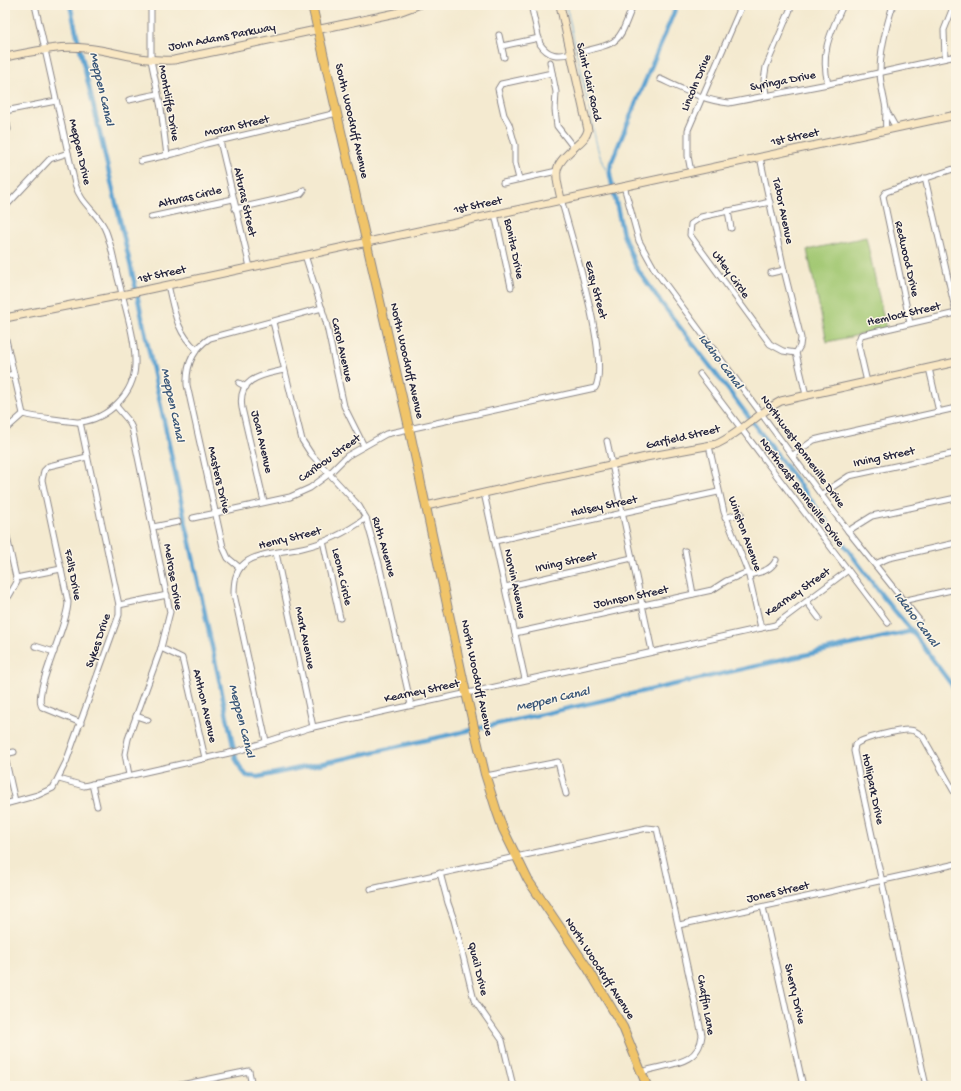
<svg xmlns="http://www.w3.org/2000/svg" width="961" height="1091" font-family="'Gochi Hand',sans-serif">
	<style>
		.green { fill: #a2c872; stroke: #627556 }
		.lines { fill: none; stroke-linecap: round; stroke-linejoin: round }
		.stream { stroke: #5aa1d0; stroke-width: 1 }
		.canal { stroke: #5aa1d0; stroke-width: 4.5 }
		.street-casing { stroke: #8b8686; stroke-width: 7 }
		.secondary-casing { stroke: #8b8686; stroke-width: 9 }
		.primary-casing { stroke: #8b8686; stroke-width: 10 }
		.street { stroke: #fff; stroke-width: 5 }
		.secondary { stroke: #f9e7c3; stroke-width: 7 }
		.primary { stroke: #f0c469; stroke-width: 8 }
		.labels { text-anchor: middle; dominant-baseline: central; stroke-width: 3; stroke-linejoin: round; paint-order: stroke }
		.street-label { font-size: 12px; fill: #22223b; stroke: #fcf5e5 }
		.water-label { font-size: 13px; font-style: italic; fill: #385577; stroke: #fcf5e5 }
	</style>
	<rect width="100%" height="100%" fill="#fcf5e5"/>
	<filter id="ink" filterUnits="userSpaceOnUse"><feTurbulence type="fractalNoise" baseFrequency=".025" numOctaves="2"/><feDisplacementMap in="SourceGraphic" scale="8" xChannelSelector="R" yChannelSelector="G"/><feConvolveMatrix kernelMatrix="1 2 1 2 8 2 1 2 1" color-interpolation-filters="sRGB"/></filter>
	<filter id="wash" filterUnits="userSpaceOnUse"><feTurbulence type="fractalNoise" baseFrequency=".012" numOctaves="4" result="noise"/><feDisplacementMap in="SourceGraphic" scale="16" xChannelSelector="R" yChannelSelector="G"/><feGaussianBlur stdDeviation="0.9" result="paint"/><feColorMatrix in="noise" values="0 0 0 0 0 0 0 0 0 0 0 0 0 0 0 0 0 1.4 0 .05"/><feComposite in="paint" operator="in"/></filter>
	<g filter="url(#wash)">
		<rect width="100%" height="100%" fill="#f4ead0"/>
		<path class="green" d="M866 237 886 329 827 342 807 250Z"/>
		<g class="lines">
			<g class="stream">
				<path d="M566 5 588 103"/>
				<path d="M589 108C593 125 598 164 610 175"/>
			</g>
			<g class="canal">
				<path d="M70 5 135 285 236 759 241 769 247 776 258 777 342 759 912 631"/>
				<path d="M677 5 611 163 610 175 623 234 636 267 663 305 733 396 884 598 912 631 956 691"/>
			</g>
		</g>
	</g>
	<g filter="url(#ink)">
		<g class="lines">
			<g class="street-casing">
				<g id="street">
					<path d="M151 5V60L161 108 167 156"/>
					<path d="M531 5 540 44C548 56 558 57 571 53"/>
					<path d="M499 35 504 57"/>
					<path d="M502 46 539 38"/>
					<path d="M581 52C622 42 618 43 633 5"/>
					<path d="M945 58 944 30 954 5"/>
					<path d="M550 62 556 92 555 110 557 126 574 148"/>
					<path d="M660 79C682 89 705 101 729 103L828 84 956 56"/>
					<path d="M828 84C820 52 830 34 843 5"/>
					<path d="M766 95 764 80 766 67 792 5"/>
					<path d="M129 100 157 94"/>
					<path d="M886 110 896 128"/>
					<path d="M5 111 56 101"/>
					<path d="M5 114 8 129"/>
					<path d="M886 130C885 123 886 115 886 109 884 96 880 84 880 72 880 49 886 27 893 5"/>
					<path d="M220 141 250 267"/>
					<path d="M760 157 784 270 801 338 800 346 796 353 806 395"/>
					<path d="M141 161 181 152 206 144 337 113"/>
					<path d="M691 172 688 156V130L742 5"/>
					<path d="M925 178 956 313"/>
					<path d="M519 179 515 163V145L509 124 504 115 498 89 501 84 552 73"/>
					<path d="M503 183 557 171"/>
					<path d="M624 186 639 241 655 270 848 531 919 620"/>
					<path d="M770 202 701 217 691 224 690 235 770 344 783 351 796 353"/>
					<path d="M5 207 50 159 68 153"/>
					<path d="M235 209 301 194 304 190"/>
					<path d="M728 211 731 228"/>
					<path d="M495 214 511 287"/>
					<path d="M151 217 233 199"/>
					<path d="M305 255 326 322 344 406 364 446"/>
					<path d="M771 273 784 270"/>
					<path d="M168 285C174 309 176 332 196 349"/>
					<path d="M273 322 302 440 311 454 359 506 366 518 379 564 411 705"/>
					<path d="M910 323 883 196 886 192 956 168"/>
					<path d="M5 335 23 414"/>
					<path d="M929 368 939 412"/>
					<path d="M700 374 888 623"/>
					<path d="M5 376 14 374"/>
					<path d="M867 382 858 343 861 335 956 313"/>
					<path d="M239 383 246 387"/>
					<path d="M116 406 128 420 132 428 170 612 161 648 128 739 125 754 129 775"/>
					<path d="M23 414C33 417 43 418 53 419 62 420 72 422 80 422 108 419 134 394 135 365 136 340 125 307 119 282 114 264 112 243 104 227 95 210 81 204 75 184L35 5"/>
					<path d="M5 430 23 414"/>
					<path d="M607 441 652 651"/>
					<path d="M709 446 724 512 748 572 761 628"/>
					<path d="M793 455 814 440 822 438 956 408"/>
					<path d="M484 493 525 679"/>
					<path d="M822 494 849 476 956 453"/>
					<path d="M264 502 242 408C237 378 262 375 284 370"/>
					<path d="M193 518 290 497 310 488 329 474 347 456 386 434 595 388C611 362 570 232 561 199"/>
					<path d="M725 518 741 513"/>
					<path d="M153 527 178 522"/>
					<path d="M5 528 17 582 9 596 5 599"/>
					<path d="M848 531 872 516 956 498"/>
					<path d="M323 541 340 618"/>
					<path d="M495 541 718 492"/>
					<path d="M685 551 693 594"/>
					<path d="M276 553 313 727"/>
					<path d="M875 564 889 558 956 543"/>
					<path d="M240 568 228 558 223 547 187 385C186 365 193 349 210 338L322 308"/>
					<path d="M749 575C760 572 771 571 776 560"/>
					<path d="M16 578 61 569"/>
					<path d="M505 587 632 558"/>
					<path d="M902 601 956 589"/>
					<path d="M807 602 819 618"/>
					<path d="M119 605 167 595"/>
					<path d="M515 633 712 590 726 581 748 572"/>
					<path d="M35 646 54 652"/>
					<path d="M161 648 182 658 205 758"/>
					<path d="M136 716 148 720"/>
					<path d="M81 723 42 707C32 693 68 626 68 602L42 480 44 471 49 466 87 457"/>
					<path d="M266 741 234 594C234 582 235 571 245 563 259 552 285 552 302 548 325 543 347 532 366 518"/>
					<path d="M5 754 14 752"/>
					<path d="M5 757 15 801"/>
					<path d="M486 776 558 762 566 794"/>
					<path d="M59 779 84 786 238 751 309 728 775 625 847 571"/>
					<path d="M92 784 97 806"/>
					<path d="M5 804 38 795 53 788 66 762 119 615V605L80 422"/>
					<path d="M440 873 448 903 454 920 474 1000 502 1040 513 1086"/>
					<path d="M371 889 647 828 657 829 702 1035C699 1067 666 1063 642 1072"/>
					<path d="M763 907 803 1086"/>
					<path d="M679 925 956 864"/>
					<path d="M176 1086 249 1071 252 1086"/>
					<path d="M926 1086 860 780 854 751 855 745C861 738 899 730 909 730 915 730 919 733 923 737L956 795"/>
				</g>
			</g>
			<g class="secondary-casing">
				<g id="secondary">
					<path d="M560 5 588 130C586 137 583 140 577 145 553 167 554 168 561 199"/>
					<path d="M5 57C31 52 58 45 85 48 117 51 139 62 174 60L396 13 418 5"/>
					<path d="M5 318 122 295 956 115"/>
					<path d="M426 506 646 457 717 444C741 433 758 413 781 401L956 362"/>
				</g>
			</g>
			<g class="primary-casing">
				<path id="primary" d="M312 5 408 423 466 693 485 774 497 812 503 829 528 880 587 967 623 1027 647 1086"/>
			</g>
			<use href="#street" class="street"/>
			<use href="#secondary" class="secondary"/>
			<use href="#primary" class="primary"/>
		</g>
	</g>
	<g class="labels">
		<g class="street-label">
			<text transform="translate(222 38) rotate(-11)">John Adams Parkway</text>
			<text transform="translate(588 82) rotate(77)">Saint Clair Road</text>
			<text transform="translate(783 82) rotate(-11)">Syringa Drive</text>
			<text transform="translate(697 83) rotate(-67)">Lincoln Drive</text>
			<text transform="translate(168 103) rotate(80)">Montcliffe Drive</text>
			<text transform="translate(351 121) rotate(77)">South Woodruff Avenue</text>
			<text transform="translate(237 127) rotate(-13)">Moran Street</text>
			<text transform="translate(795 138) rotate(-12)">1st Street</text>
			<text transform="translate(79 152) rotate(77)">Meppen Drive</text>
			<text transform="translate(190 198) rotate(-13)">Alturas Circle</text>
			<text transform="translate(244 202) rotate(77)">Alturas Street</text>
			<text transform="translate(478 206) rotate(-12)">1st Street</text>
			<text transform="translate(782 211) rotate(78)">Tabor Avenue</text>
			<text transform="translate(513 249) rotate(78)">Bonita Drive</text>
			<text transform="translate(906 259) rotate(77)">Redwood Drive</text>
			<text transform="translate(162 275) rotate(-12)">1st Street</text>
			<text transform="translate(730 275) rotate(54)">Utley Circle</text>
			<text transform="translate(595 290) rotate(75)">Easy Street</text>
			<text transform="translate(904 315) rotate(-13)">Hemlock Street</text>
			<text transform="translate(341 350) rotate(77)">Carol Avenue</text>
			<text transform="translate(406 361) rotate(77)">North Woodruff Avenue</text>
			<text transform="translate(683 438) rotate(-13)">Garfield Street</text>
			<text transform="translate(261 442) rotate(77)">Joan Avenue</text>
			<text transform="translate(802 452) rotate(54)">Northwest Bonneville Drive</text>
			<text transform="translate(884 458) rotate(-12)">Irving Street</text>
			<text transform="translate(330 459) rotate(-36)">Caribou Street</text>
			<text transform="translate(218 480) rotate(77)">Masters Drive</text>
			<text transform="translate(801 493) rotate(53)">Northeast Bonneville Drive</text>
			<text transform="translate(604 507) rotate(-12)">Halsey Street</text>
			<text transform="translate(744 534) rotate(70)">Winston Avenue</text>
			<text transform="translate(290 539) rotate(-14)">Henry Street</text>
			<text transform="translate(383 547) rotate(74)">Ruth Avenue</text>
			<text transform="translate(566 563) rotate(-12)">Irving Street</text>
			<text transform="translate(72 575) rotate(79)">Falls Drive</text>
			<text transform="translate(172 577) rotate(80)">Melrose Drive</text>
			<text transform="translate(341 577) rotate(77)">Leona Circle</text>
			<text transform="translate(514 584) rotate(78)">Norvin Avenue</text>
			<text transform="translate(798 593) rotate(-35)">Kearney Street</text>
			<text transform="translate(631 598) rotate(-12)">Johnson Street</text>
			<text transform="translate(304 638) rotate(78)">Mark Avenue</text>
			<text transform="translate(99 641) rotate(-71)">Sykes Drive</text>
			<text transform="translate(476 678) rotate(78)">North Woodruff Avenue</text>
			<text transform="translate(422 692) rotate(-12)">Kearney Street</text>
			<text transform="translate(204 706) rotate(77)">Anthon Avenue</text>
			<text transform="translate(872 789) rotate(78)">Hollipark Drive</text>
			<text transform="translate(778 893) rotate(-13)">Jones Street</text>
			<text transform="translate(477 969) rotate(76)">Quail Drive</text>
			<text transform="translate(599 969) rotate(57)">North Woodruff Avenue</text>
			<text transform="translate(794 994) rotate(77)">Sherry Drive</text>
			<text transform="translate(705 1005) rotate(80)">Chaffin Lane</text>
		</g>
		<g class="water-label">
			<text transform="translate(101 89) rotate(77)">Meppen Canal</text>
			<text transform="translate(720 362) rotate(53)">Idaho Canal</text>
			<text transform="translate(172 405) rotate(78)">Meppen Canal</text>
			<text transform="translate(916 620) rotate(53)">Idaho Canal</text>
			<text transform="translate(553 700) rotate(-13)">Meppen Canal</text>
			<text transform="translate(241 721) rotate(76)">Meppen Canal</text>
		</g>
	</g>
	<rect width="961" height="1091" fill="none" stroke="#fcf5e5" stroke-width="20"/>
</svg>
